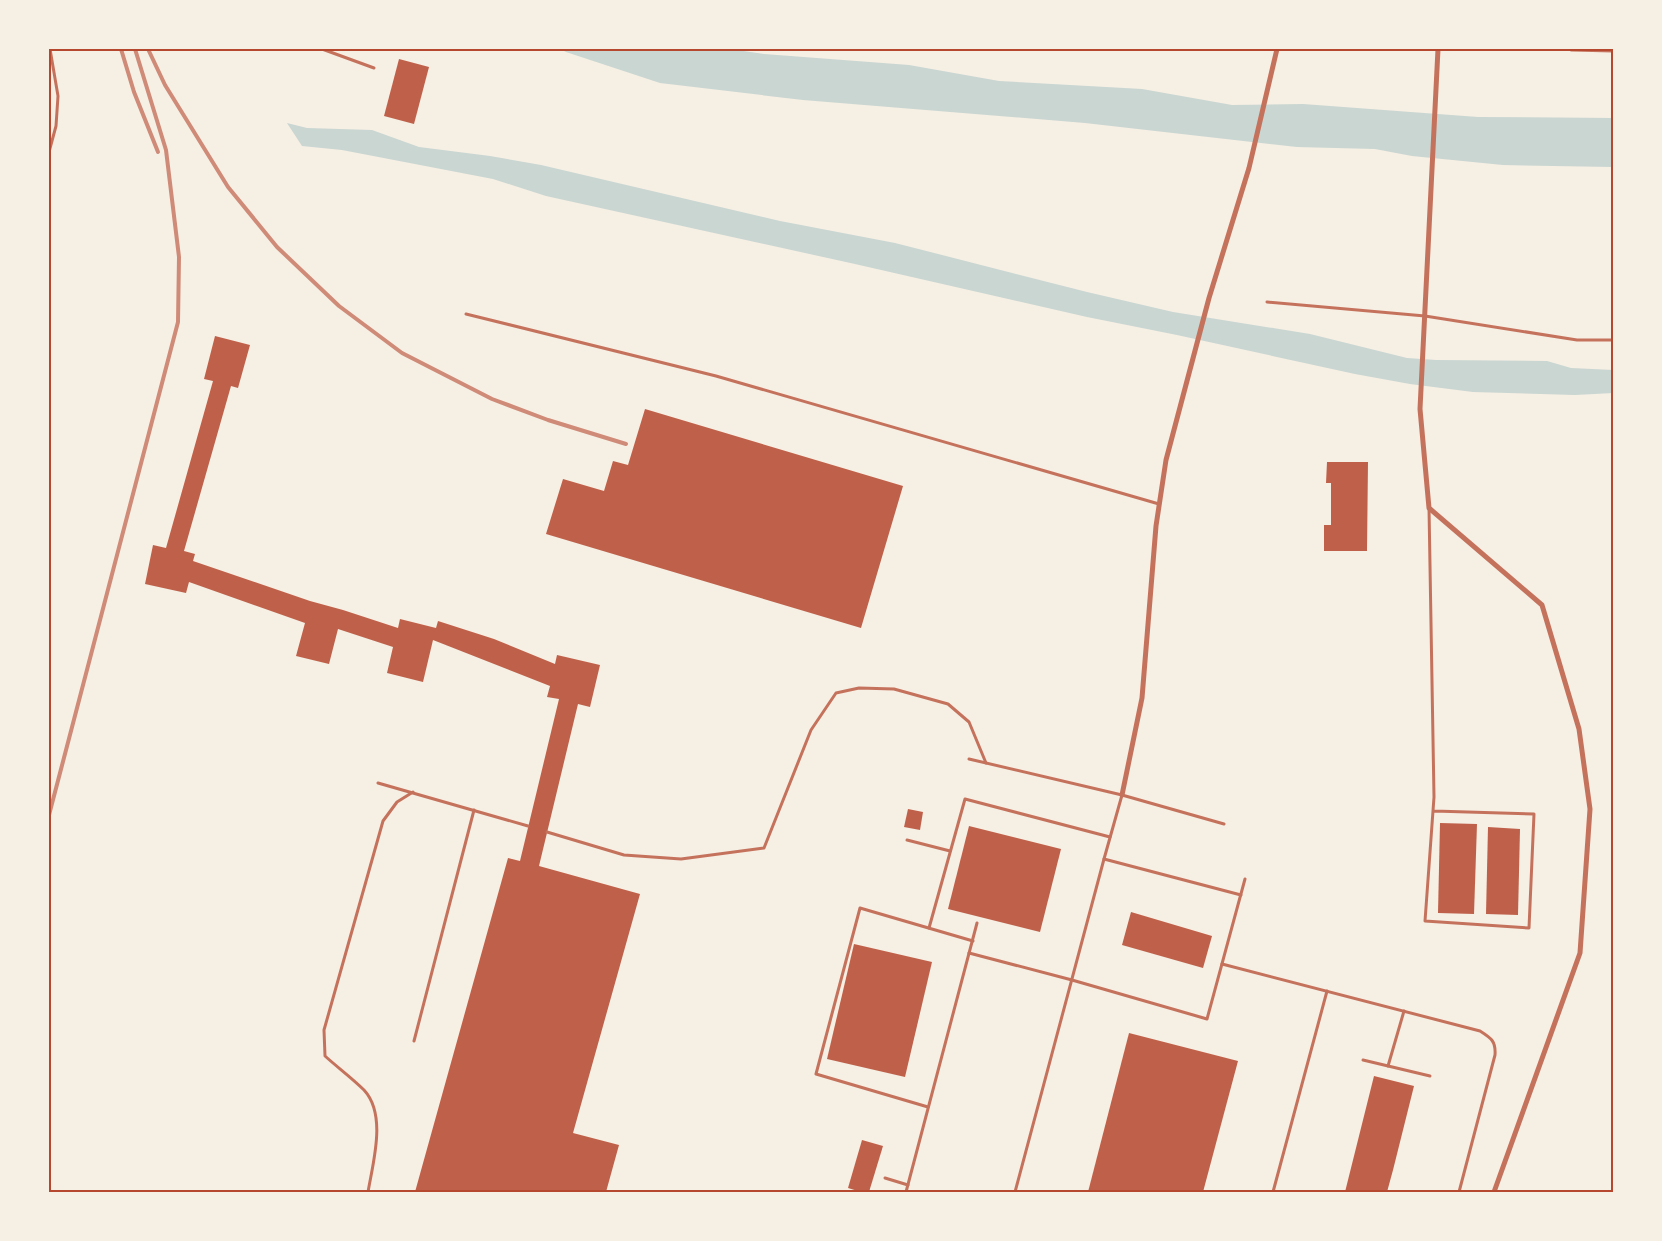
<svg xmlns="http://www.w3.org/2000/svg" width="1662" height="1241" font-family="Overpass,sans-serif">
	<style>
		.water { fill: #c9d6d2 }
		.building { fill: #bf614a }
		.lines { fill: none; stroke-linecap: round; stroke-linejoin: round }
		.service { stroke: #c5725c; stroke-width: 3 }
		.minor { stroke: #c5725c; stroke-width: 5 }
		.rail { stroke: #cf8b77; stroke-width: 4 }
		.neatline { fill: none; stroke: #b5482f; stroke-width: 2 }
	</style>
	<rect width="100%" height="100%" fill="#f6efe4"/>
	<g class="water">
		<path d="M560 49H730L764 54 909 65 999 81 1142 89 1232 105 1303 104 1478 117 1613 118V167L1503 165 1412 156 1375 149 1297 147 1085 123 803 100 660 83 566 52Z"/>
		<path d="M287 123 307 128 372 130 419 147 490 156 541 165 780 221 895 243 1087 292 1173 312 1310 334 1407 358 1436 360 1547 361 1571 368 1613 370V393L1575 395 1473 392 1410 384 1355 374 1177 335 1087 317 855 264 546 196 493 179 342 150 302 146Z"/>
	</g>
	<g class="building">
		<path d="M399 59 429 67 414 124 384 116Z"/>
		<path d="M215 336 250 345 238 388 231 386 184 551 195 554 193 561 310 601 343 610 398 628 400 619 436 628 438 621 494 639 555 664 557 655 600 665 590 707 578 704 539 866 640 894 573 1133 619 1145 606 1192H415L508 858 520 861 559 699 547 697 550 686 433 640 423 682 387 673 393 647 338 629 329 664 296 656 305 623 189 582 186 593 145 584 153 545 166 548 213 381 204 379Z"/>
		<path d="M645 409 903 486 861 628 546 534 563 479 604 491 613 461 628 465Z"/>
		<path d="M1327 462H1368L1367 551H1324V525H1331V483H1326Z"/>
		<path d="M908 809 923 812 920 830 904 827Z"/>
		<path d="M1440 823 1477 824 1474 914 1438 913Z"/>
		<path d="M969 826 1061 849 1040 932 948 909Z"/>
		<path d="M1488 827 1520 829 1518 915 1486 914Z"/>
		<path d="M1131 912 1212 936 1203 968 1122 945Z"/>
		<path d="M854 944 932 962 905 1077 827 1059Z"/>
		<path d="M1129 1033 1238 1061 1203 1192H1088Z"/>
		<path d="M1374 1076 1414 1086 1393 1170 1387 1192H1345Z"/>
		<path d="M862 1140 883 1146 869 1192H861L848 1188Z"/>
	</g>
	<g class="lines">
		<g class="service">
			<path d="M259 49H262"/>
			<path d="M322 49 374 68"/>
			<path d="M49 152 56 126 58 96 50 49"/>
			<path d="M1267 302 1425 316 1577 340H1613"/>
			<path d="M466 314 716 376 1159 504"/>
			<path d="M1429 508 1434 797 1425 921 1529 928 1534 814 1434 811"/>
			<path d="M969 759 1122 795 1224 824"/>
			<path d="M378 783 528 826"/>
			<path d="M547 832 624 855 681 859 764 848 811 730 836 693 859 688 894 689 948 704 969 722 986 763"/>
			<path d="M907 840 950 851"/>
			<path d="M1104 859 1241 895"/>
			<path d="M929 928 965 799 1110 837"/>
			<path d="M969 953 1072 980 1207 1019 1245 879"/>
			<path d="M1222 964 1480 1031C1491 1038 1496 1041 1495 1055L1459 1192"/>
			<path d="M414 1041 474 810"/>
			<path d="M1363 1060 1430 1076"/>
			<path d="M1388 1066 1404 1011"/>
			<path d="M928 1107 816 1074 860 908 973 941"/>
			<path d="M885 1178 908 1185"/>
			<path d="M368 1192C373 1162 387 1115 364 1090 352 1078 337 1067 325 1056L324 1030 383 821 397 802 413 792"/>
			<path d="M906 1192 977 923"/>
			<path d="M1015 1192 1104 859 1122 795"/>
			<path d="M1273 1192 1327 991"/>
		</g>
		<g class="minor">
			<path d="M1438 49 1420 409 1429 508 1542 605 1579 729 1590 809 1580 953 1494 1192"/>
			<path d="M1572 49 1613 50"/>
			<path d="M1122 795 1142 698 1156 526 1166 460 1209 298 1249 168 1277 49"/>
		</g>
		<g class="rail">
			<path d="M121 49 134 92 158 152"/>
			<path d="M148 49 165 85 228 187 277 247 339 306 402 353 492 399 548 420 626 444"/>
			<path d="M49 815 178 322 179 257 166 150 135 49"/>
		</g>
	</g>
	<rect width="1662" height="1241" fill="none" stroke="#f6efe4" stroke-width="100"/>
	<rect x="50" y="50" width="1562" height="1141" class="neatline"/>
</svg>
